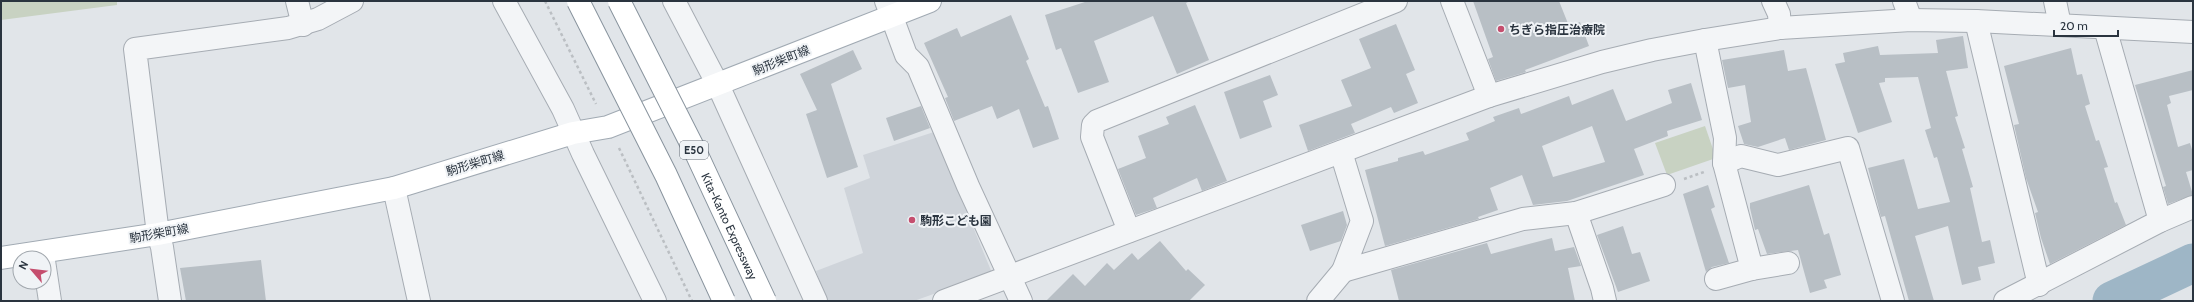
<svg xmlns="http://www.w3.org/2000/svg" width="2194" height="302" font-family="Cabin,'Noto Sans JP',sans-serif">
	<style>
		.built { fill: #cfd4da }
		.green { fill: #c8d2c2 }
		.lines { fill: none; stroke-linecap: round; stroke-linejoin: round }
		.river { stroke: #9eb6c6; stroke-width: 39 }
		.building { fill: #b8bfc5; fill-rule: evenodd }
		.minor-casing { stroke: #a6acb3; stroke-width: 24 }
		.major-casing { stroke: #a1aab3; stroke-width: 24 }
		.path { stroke: #bbbfc3; stroke-width: 2.5; stroke-dasharray: 3 3; stroke-linecap: butt }
		.minor { stroke: #f3f5f7; stroke-width: 22 }
		.major { stroke: #fff; stroke-width: 22 }
		.highway-bridge-casing { stroke: #89949e; stroke-width: 24; stroke-linecap: butt }
		.highway-bridge { stroke: #fff; stroke-width: 22 }
		.poi-dot { fill: #c54e6e; stroke: #f0f3f6; stroke-width: 1.5 }
		.labels { text-anchor: middle; dominant-baseline: central; stroke-width: 4; stroke-linejoin: round; paint-order: stroke }
		.shield { fill: #f0f3f6; stroke: #656d76; stroke-width: 1 }
		.shield-label { font-size: 11px; font-weight: bold; fill: #2a343f }
		.poi-label { font-size: 12px; font-weight: bold; fill: #2a343f; stroke: #f0f3f6; text-anchor: start }
		.street-label { font-size: 12px; fill: #2a343f; stroke: #f0f3f6 }
	</style>
	<rect width="100%" height="100%" fill="#e1e5e9"/>
	<path class="built" d="M934 132 992 273 914 301H827L816 271 863 253 844 188 870 178 863 155Z"/>
	<g class="green">
		<path d="M1 1H117V5L1 20Z"/>
		<path d="M1705 126 1716 158 1667 175 1655 143Z"/>
	</g>
	<g class="lines">
		<path class="river" d="M2112 301 2193 263"/>
	</g>
	<g class="building">
		<path d="M1088 1H1190L1186 3 1209 60 1177 74 1153 16 1094 41 1109 82 1078 93 1061 48 1056 50 1045 15Z"/>
		<path d="M1473 1H1559L1569 26 1580 22 1589 46 1525 70 1526 72 1496 81 1488 59 1493 57Z"/>
		<path d="M1011 15 1029 59 1026 61 1045 107 1048 106 1059 139 1033 148 1019 109 997 119 992 106 954 121 945 98 948 97 924 43 957 28 961 37Z"/>
		<path d="M1396 24 1415 70 1406 74 1418 103 1394 113 1391 107 1351 124 1355 133 1308 151 1299 125 1352 106 1341 80 1371 68 1359 39Z"/>
		<path d="M1963 36 1968 68 1946 71 1958 116 1955 117 1965 148 1962 149 1973 187 1970 188 1982 242 1990 240 1995 263 1978 267 1981 280 1962 285 1948 226 1915 236 1934 301H1909L1885 216 1881 217 1868 168 1904 159 1918 209 1950 202 1937 157 1934 158 1925 130 1931 128 1918 77 1885 78V82L1879 83 1892 122 1858 133 1835 64 1845 62 1843 53 1878 46 1880 55 1938 53 1936 40Z"/>
		<path d="M2071 48 2077 75 2082 74 2090 104 2085 106 2096 141 2099 140 2108 167 2104 168 2115 203 2117 202 2126 225 2050 264 2041 238 2035 213 2038 212 2026 178 2014 125 2019 124 2004 66Z"/>
		<path d="M853 50 862 69 831 84 858 167 827 178 806 114 817 110 800 74Z"/>
		<path d="M1784 50 1788 71 1806 68 1826 140 1789 150 1785 138 1758 147 1744 144 1738 126 1751 122 1745 85 1728 88 1722 60Z"/>
		<path d="M2193 70V90L2169 96 2171 103 2167 105 2178 147 2190 143 2193 153V170L2186 172 2193 195 2168 204 2163 187 2166 186 2135 85Z"/>
		<path d="M1270 75 1278 95 1263 101 1272 127 1240 139 1224 92Z"/>
		<path d="M1691 83 1702 120 1667 131 1668 136 1634 149 1644 175 1567 201 1533 205 1522 175 1490 188 1498 210 1478 217 1479 219 1385 246 1365 170 1398 161V158L1423 151 1425 155 1469 140 1466 133 1495 121 1493 117 1519 108 1521 114 1569 96 1572 105 1613 89 1626 121 1672 103 1668 90ZM1592 126 1605 162 1553 177 1542 146Z"/>
		<path d="M1195 105 1227 181 1202 191 1197 178 1153 198 1157 208 1136 215 1118 169 1146 158 1138 136 1169 124 1166 117Z"/>
		<path d="M921 106 930 128 894 141 886 118Z"/>
		<path d="M1708 185 1715 207 1711 209 1729 263 1712 267 1706 272 1683 194Z"/>
		<path d="M1809 185 1824 235 1829 233 1841 275 1824 280 1827 288 1810 293 1798 250 1767 254 1758 229 1755 230 1750 208V203Z"/>
		<path d="M1343 211 1347 225 1341 241 1310 251 1301 225Z"/>
		<path d="M1623 226 1632 254 1640 252 1650 281 1618 292 1597 235Z"/>
		<path d="M1552 238 1555 251 1574 247 1581 266 1568 268 1575 301H1399L1391 270 1487 243 1491 254Z"/>
		<path d="M1160 241 1186 271 1188 269 1205 285 1189 301H1046L1073 274 1085 286 1107 263 1114 270 1132 253 1138 260Z"/>
		<path d="M261 260 266 301H186L180 268Z"/>
	</g>
	<g class="lines">
		<g class="minor-casing">
			<g id="minor">
				<path d="M297 1 303 25"/>
				<path d="M504 1 563 109 583 154 655 301"/>
				<path d="M674 1 718 85 816 301"/>
				<path d="M886 1 906 55 918 67 968 186 1021 301"/>
				<path d="M1452 1 1489 96"/>
				<path d="M1773 1 1779 14 1780 28"/>
				<path d="M1904 1 1911 20"/>
				<path d="M2055 1 2060 25"/>
				<path d="M1976 21 2039 285"/>
				<path d="M2105 28 2160 221"/>
				<path d="M1705 40 1725 138 1724 163 1752 269"/>
				<path d="M1341 152 1362 221 1343 271 1523 219 1576 213 1664 185"/>
				<path d="M1724 163 1741 156 1778 165 1848 148 1893 301"/>
				<path d="M394 188 419 301"/>
				<path d="M1576 213 1602 288 1605 301"/>
				<path d="M1129 231 1092 137 1093 125 1097 121 1396 1"/>
				<path d="M44 261 50 301"/>
				<path d="M1716 279 1752 269 1788 263"/>
				<path d="M170 301 162 247 158 234 135 49 288 28 318 19 352 1"/>
				<path d="M944 301 1489 96 1602 62 1652 50 1705 40 1780 28 1911 20 1976 21 2193 32"/>
				<path d="M1318 301 1343 271"/>
				<path d="M2005 301 2160 221 2193 207"/>
			</g>
		</g>
		<g class="major-casing">
			<path id="major" d="M1 258 158 234 394 188 573 133 608 127 930 1"/>
		</g>
		<g class="path">
			<path d="M545 1 596 104"/>
			<path d="M619 148 692 301"/>
			<path d="M1684 179 1704 172"/>
		</g>
		<use href="#minor" class="minor"/>
		<use href="#major" class="major"/>
		<g class="highway-bridge-casing">
			<g id="highway-bridge">
				<path d="M578 1 666 175 724 301"/>
				<path id="s1" d="M619 1 697 155 765 301"/>
			</g>
		</g>
		<use href="#highway-bridge" class="highway-bridge"/>
	</g>
	<g class="poi-dot">
		<circle cx="1501" cy="29" r="4"/>
		<circle cx="912" cy="220" r="4"/>
	</g>
	<g class="labels">
		<rect class="shield" x="680" y="141" width="28" height="18" rx="3"/>
		<g class="shield-label">
			<text x="694" y="150">E50</text>
		</g>
		<g class="poi-label">
			<text x="1509" y="29">ちぎら指圧治療院</text>
			<text x="920" y="220">駒形こども園</text>
		</g>
		<g class="street-label">
			<text transform="translate(781 60) rotate(-22)">駒形柴町線</text>
			<text transform="translate(475 163) rotate(-17)">駒形柴町線</text>
			<text stroke="none"><textPath href="#s1" startOffset="251">Kita-Kanto Expressway</textPath></text>
			<text transform="translate(159 233) rotate(-10)">駒形柴町線</text>
		</g>
	</g>
	<rect width="2194" height="302" fill="none" stroke="#2a343f" stroke-width="4"/>
	<g transform="translate(32 270) rotate(298)"><circle r="19" fill="#f0f3f6" stroke="#a1a7ad"/>
	<path d="M0-3L7 15L0 10L-7 15Z" fill="#c54e6e"/>
	<text y="-6" font-size="11" font-weight="bold" text-anchor="middle" fill="#2a343f">N</text>
	</g>
	<path d="M2054 30v6h64v-6" fill="none" stroke="#2a343f" stroke-width="2"/>
	<text x="2060" y="30" font-size="12" fill="#2a343f" stroke="#f0f3f6" stroke-width="3" paint-order="stroke">20 m</text>
</svg>
